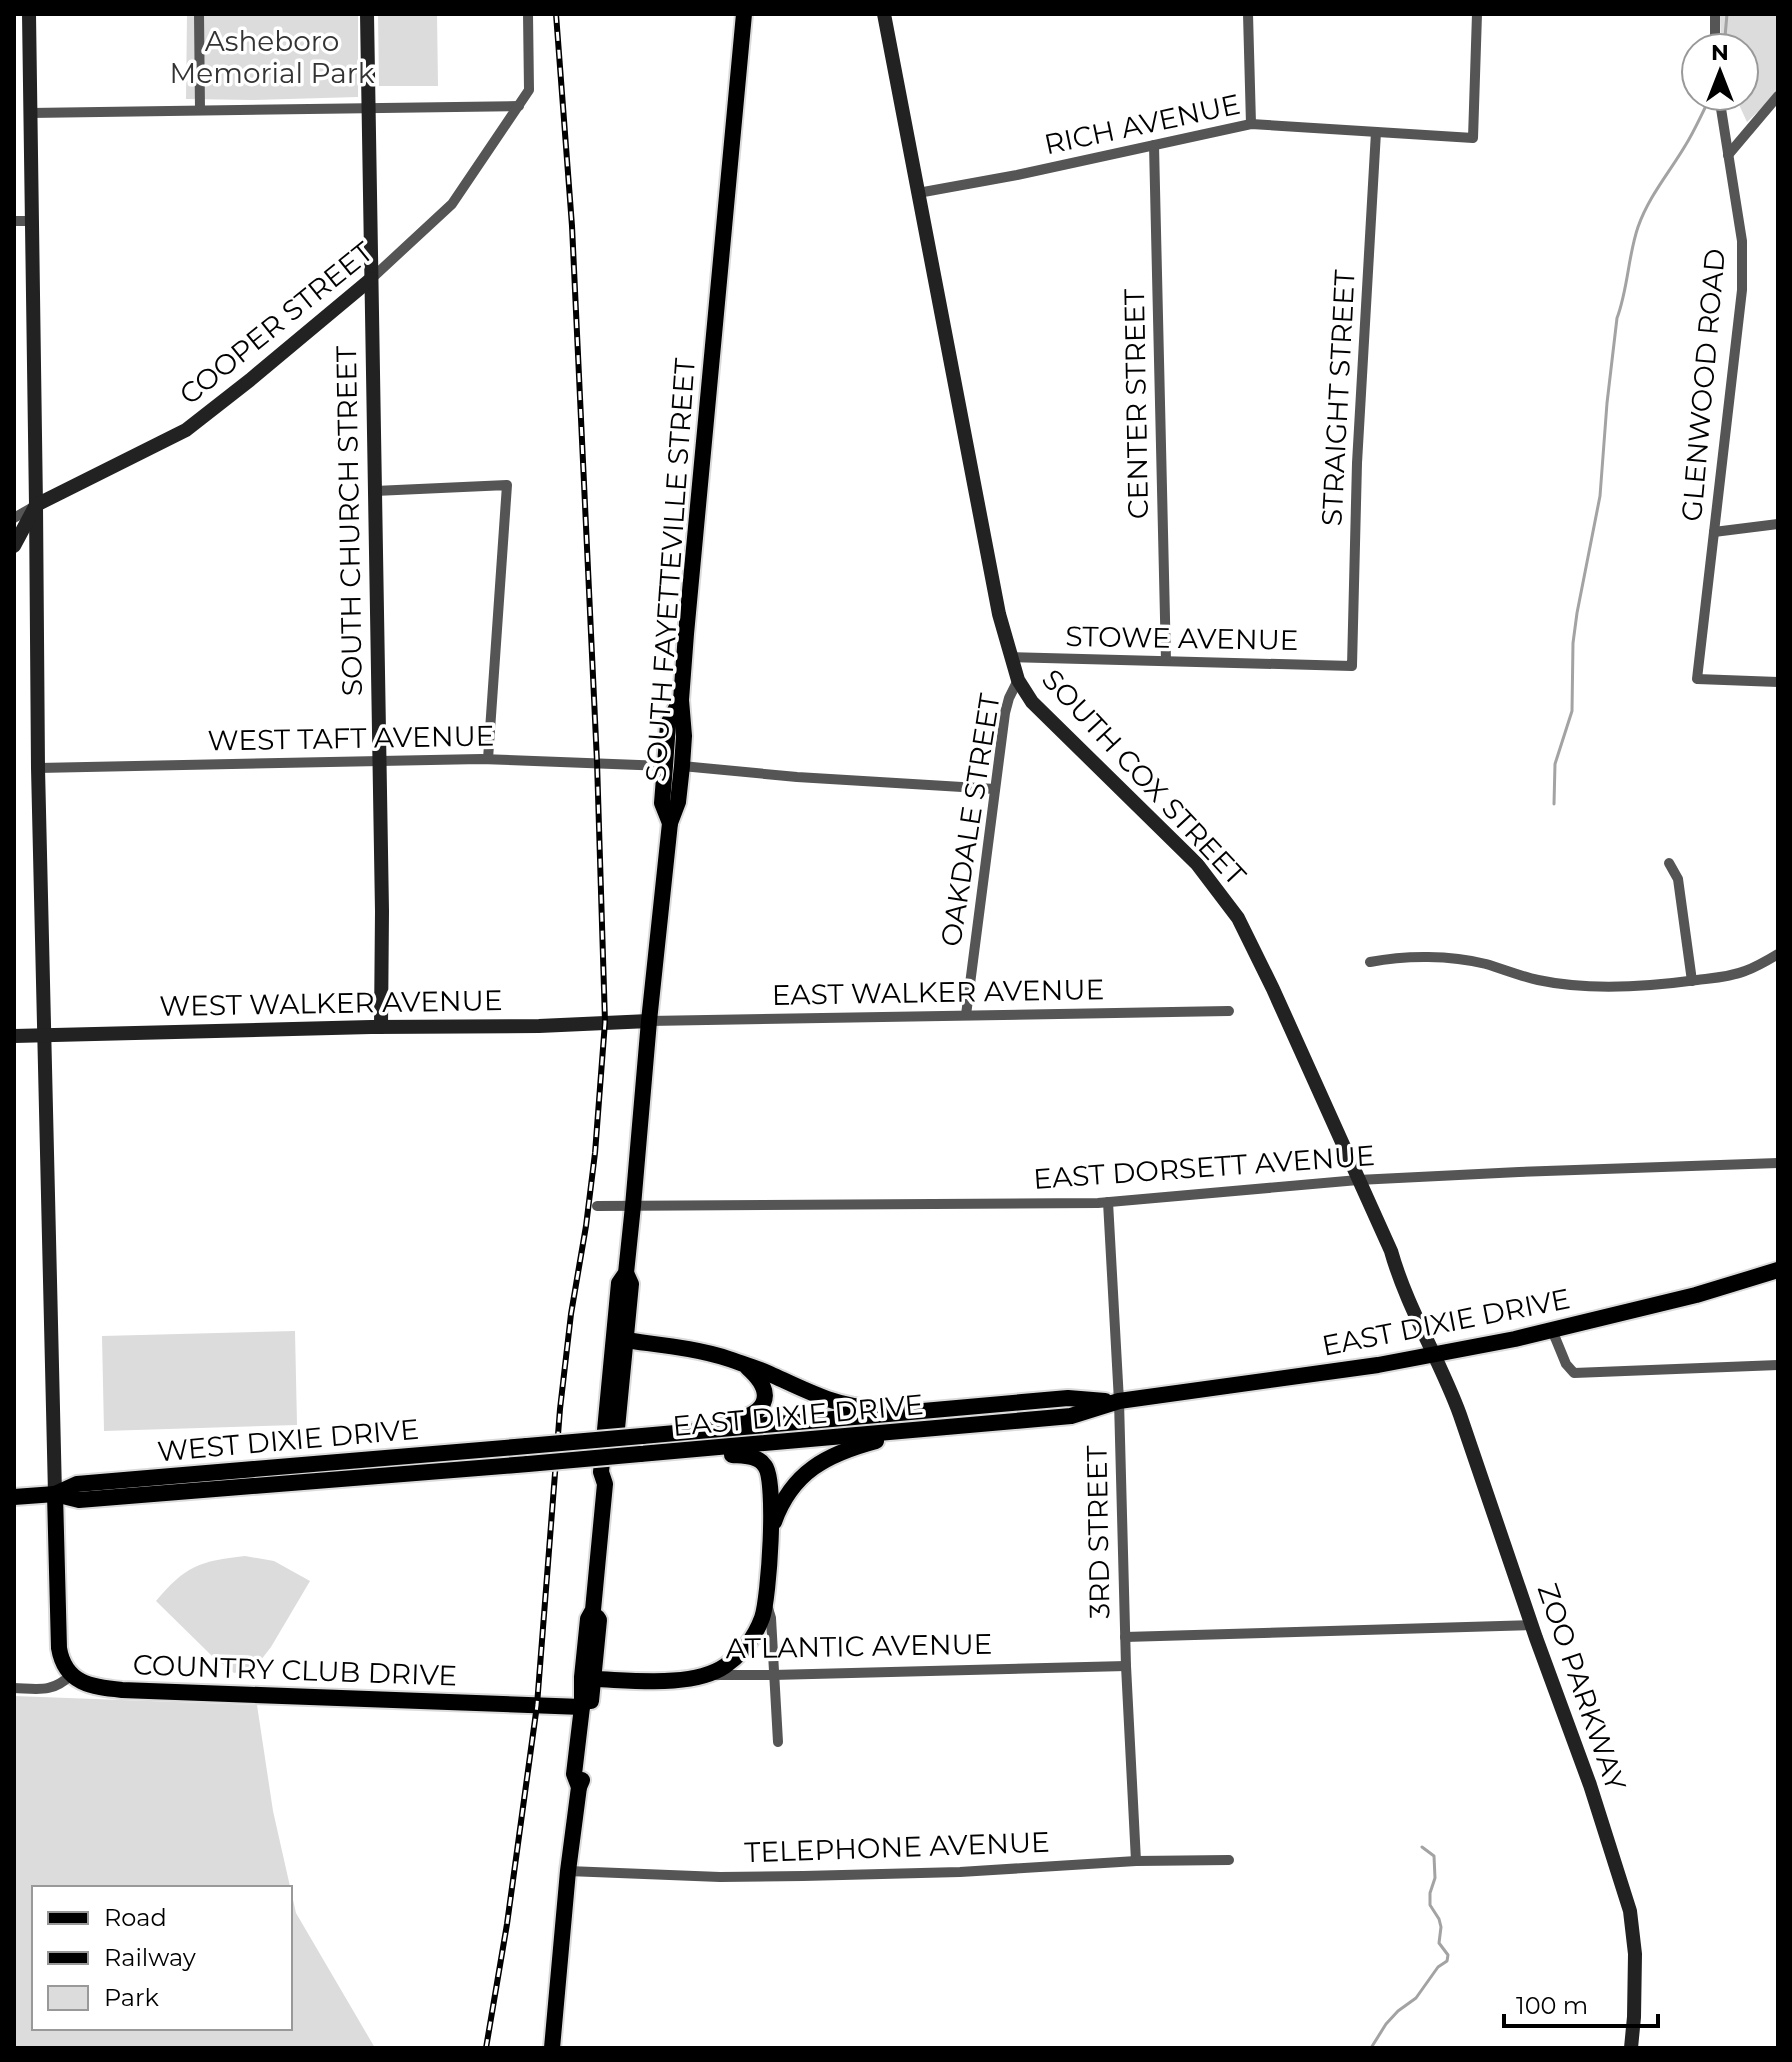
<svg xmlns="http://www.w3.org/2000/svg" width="1792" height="2062" font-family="Montserrat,sans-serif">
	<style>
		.green { fill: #dcdcdc; fill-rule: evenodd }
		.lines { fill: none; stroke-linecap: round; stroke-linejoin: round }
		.stream { stroke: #a3a3a3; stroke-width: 3 }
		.primary-casing { stroke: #dbdbdb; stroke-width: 20 }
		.street { stroke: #555; stroke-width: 10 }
		.secondary { stroke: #222; stroke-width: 14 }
		.primary { stroke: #000; stroke-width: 16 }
		.rail-casing { stroke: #000; stroke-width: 6 }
		.rail { stroke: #fff; stroke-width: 3; stroke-dasharray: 9; stroke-linecap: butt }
		.primary-bridge-casing { stroke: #dbdbdb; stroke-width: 20; stroke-linecap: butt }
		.primary-bridge { stroke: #000; stroke-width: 16 }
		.labels { text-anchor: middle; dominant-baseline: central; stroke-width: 7; stroke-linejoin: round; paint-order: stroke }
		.park-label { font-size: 28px; fill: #333; stroke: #fff }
		.street-label { font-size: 28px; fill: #000; stroke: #fff }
	</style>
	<rect width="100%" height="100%" fill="#fff"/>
	<g class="green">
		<path d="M187 14H358V97L254 100 186 99Z"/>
		<path d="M378 14H437L438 86H379Z"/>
		<path d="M1720 14H1778V92L1747 122 1735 96H1744V48H1721Z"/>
		<path d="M295 1331 297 1425 104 1431 102 1336Z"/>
		<path d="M245 1556 274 1561 310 1581 271 1647 254 1669 234 1673 212 1656 156 1601C185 1566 200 1561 245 1556Z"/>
		<path d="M14 1696 257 1705 273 1811 296 1913 375 2048H14ZM290 1888V2028H34V1888Z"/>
	</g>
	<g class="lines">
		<g class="stream">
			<path d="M1724 48 1727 14"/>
			<path d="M1554 804 1555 764 1572 711 1573 643 1577 613 1600 496 1607 403 1617 318C1628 289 1628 256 1638 227 1649 196 1669 173 1685 146 1695 130 1702 113 1711 96"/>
			<path d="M1371 2048 1386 2024 1398 2011 1416 1998 1438 1967 1447 1961 1448 1955 1439 1943 1441 1927 1439 1919 1430 1905V1893L1435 1878 1434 1856 1422 1847"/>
		</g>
		<g class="primary-casing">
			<g id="primary">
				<path d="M670 823 662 803 665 766 668 724 680 701"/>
				<path d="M625 1340C659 1345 696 1348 729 1359 743 1364 757 1368 770 1374 805 1390 836 1407 875 1408"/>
				<path d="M727 1421C764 1417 779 1396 748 1368"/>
				<path d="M642 1436 1068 1398 1105 1401"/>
				<path d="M615 1449 631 1284 626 1273"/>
				<path d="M640 1454 1071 1416 1119 1401 1378 1365 1515 1339 1696 1295 1778 1270"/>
				<path d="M55 1494 59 1648C65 1684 92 1687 122 1690L582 1707"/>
				<path d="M55 1494 77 1484 527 1446"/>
				<path d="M14 1497 55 1494 79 1500 528 1464"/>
				<path d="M774 1522C792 1472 827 1454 876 1441"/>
				<path d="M593 1679C631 1680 693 1688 725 1666 742 1654 755 1637 762 1618 769 1598 777 1482 765 1466 758 1455 743 1456 732 1455"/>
				<path d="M591 1701 599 1620 597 1617"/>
				<path d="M579 1787 574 1774 582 1707V1677L588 1619 593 1610 605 1484 601 1472 619 1283 626 1273 633 1206 649 1021 670 823 678 802 682 766 684 736 681 700 686 634 744 14"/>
				<path d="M552 2048 568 1871 579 1787 582 1780"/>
			</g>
		</g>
		<g class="street">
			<path d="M199 14 200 110"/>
			<path d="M1248 14 1251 124"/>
			<path d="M1715 48V14"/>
			<path d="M1719 96 1742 241V290L1697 679 1778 682"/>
			<path d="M30 113 519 106"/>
			<path d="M1154 145 1166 661"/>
			<path d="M1728 155 1778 96"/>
			<path d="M918 193 1017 175 1251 124 1473 138 1477 14"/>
			<path d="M14 221H32"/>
			<path d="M371 279 452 204 529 90 528 14"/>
			<path d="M375 491 507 485 488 759"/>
			<path d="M14 518 33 507"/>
			<path d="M1714 532 1778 524"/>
			<path d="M1010 657 1352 666 1357 463 1376 132"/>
			<path d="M682 766 797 777 995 789"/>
			<path d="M38 768 481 759 665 766"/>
			<path d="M1669 863 1678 879 1692 981"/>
			<path d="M1370 962C1406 955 1450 955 1486 964 1503 969 1520 976 1538 980 1589 991 1646 987 1697 980 1713 978 1730 977 1745 971 1756 967 1768 960 1778 954"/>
			<path d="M966 1015 1005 713 1009 698 1018 680"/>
			<path d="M649 1021 1229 1011"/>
			<path d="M1108 1202 1119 1401 1126 1666 1136 1861"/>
			<path d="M597 1206 1098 1203 1358 1180 1519 1172 1778 1163"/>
			<path d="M1552 1330 1566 1364 1574 1373 1778 1365"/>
			<path d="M767 1605 771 1618 778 1742"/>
			<path d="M1125 1637 1531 1625"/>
			<path d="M712 1675H773L1126 1666"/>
			<path d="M14 1688C39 1689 52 1693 71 1675"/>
			<path d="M568 1871 720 1877 803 1876 960 1872 1136 1861 1229 1860"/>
		</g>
		<g class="secondary">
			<path d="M29 14 36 505 38 768 55 1494"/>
			<path d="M367 14 382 911 381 1027"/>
			<path d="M884 14 999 614 1018 680 1032 702 1197 864 1238 918 1273 989 1391 1251C1407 1308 1440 1360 1460 1415L1536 1638 1590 1785 1630 1911 1635 1954 1634 2017 1631 2048"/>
			<path d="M14 546 36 505 186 430 250 380 371 279"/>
			<path d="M14 1036 371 1027 539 1026 649 1021"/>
		</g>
		<use href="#primary" class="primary"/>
		<g class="rail-casing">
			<path id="rail" d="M486 2048 507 1924 537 1705 560 1409 571 1314 586 1226 595 1153 605 1022 597 762 572 226 556 14"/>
		</g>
		<use href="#rail" class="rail"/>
		<g class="primary-bridge-casing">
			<g id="primary-bridge">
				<path d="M527 1446 642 1436"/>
				<path d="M528 1464 640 1454"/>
			</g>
		</g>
		<use href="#primary-bridge" class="primary-bridge"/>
	</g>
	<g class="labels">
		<g class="park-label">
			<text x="272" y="41">Asheboro<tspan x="272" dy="32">Memorial Park</tspan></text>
		</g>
		<g class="street-label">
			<text transform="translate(1142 124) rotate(-12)">RICH AVENUE</text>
			<text transform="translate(276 323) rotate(-39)">COOPER STREET</text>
			<text transform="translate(1703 385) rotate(-85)">GLENWOOD ROAD</text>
			<text transform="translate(1338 398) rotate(-87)">STRAIGHT STREET</text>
			<text transform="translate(1136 404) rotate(-91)">CENTER STREET</text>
			<text transform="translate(349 521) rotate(-91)">SOUTH CHURCH STREET</text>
			<text transform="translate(670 570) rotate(-86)">SOUTH FAYETTEVILLE STREET</text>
			<text transform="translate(1182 638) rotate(1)">STOWE AVENUE</text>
			<text transform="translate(351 738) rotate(-1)">WEST TAFT AVENUE</text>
			<text transform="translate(1144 777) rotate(47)">SOUTH COX STREET</text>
			<text transform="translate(970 820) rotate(-81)">OAKDALE STREET</text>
			<text transform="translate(938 992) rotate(-1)">EAST WALKER AVENUE</text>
			<text transform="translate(331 1003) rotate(-1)">WEST WALKER AVENUE</text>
			<text transform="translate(1204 1167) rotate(-4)">EAST DORSETT AVENUE</text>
			<text transform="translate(1446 1322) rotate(-11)">EAST DIXIE DRIVE</text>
			<text transform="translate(798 1415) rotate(-5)">EAST DIXIE DRIVE</text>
			<text transform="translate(288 1440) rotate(-5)">WEST DIXIE DRIVE</text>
			<text transform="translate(1098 1532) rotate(-91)">3RD STREET</text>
			<text transform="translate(859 1646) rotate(-1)">ATLANTIC AVENUE</text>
			<text transform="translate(295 1670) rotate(2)">COUNTRY CLUB DRIVE</text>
			<text transform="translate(1582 1687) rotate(71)">ZOO PARKWAY</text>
			<text transform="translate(897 1847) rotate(-2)">TELEPHONE AVENUE</text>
		</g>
	</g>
	<rect width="1792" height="2062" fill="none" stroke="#000000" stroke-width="32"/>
	<rect x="32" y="1886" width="260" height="144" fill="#ffffff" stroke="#999999" stroke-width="2"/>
	<rect x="48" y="1912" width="40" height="12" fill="#000000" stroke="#999999" stroke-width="2"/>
	<text x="104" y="1926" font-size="24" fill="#000000">Road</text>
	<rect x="48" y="1952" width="40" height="12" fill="#000000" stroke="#999999" stroke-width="2"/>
	<text x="104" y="1966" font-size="24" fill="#000000">Railway</text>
	<rect x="48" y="1986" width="40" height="24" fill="#dcdcdc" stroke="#999999" stroke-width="2"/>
	<text x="104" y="2006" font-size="24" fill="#000000">Park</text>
	<g transform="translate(1720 72)"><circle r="38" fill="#ffffff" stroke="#999999" stroke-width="2"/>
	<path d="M0-6L14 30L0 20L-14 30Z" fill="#000000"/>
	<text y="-12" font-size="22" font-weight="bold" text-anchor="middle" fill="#000000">N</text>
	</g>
	<path d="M1504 2014v12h154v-12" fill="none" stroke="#000000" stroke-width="4"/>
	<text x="1516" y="2014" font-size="24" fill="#000000" stroke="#ffffff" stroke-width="6" paint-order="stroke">100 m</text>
</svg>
